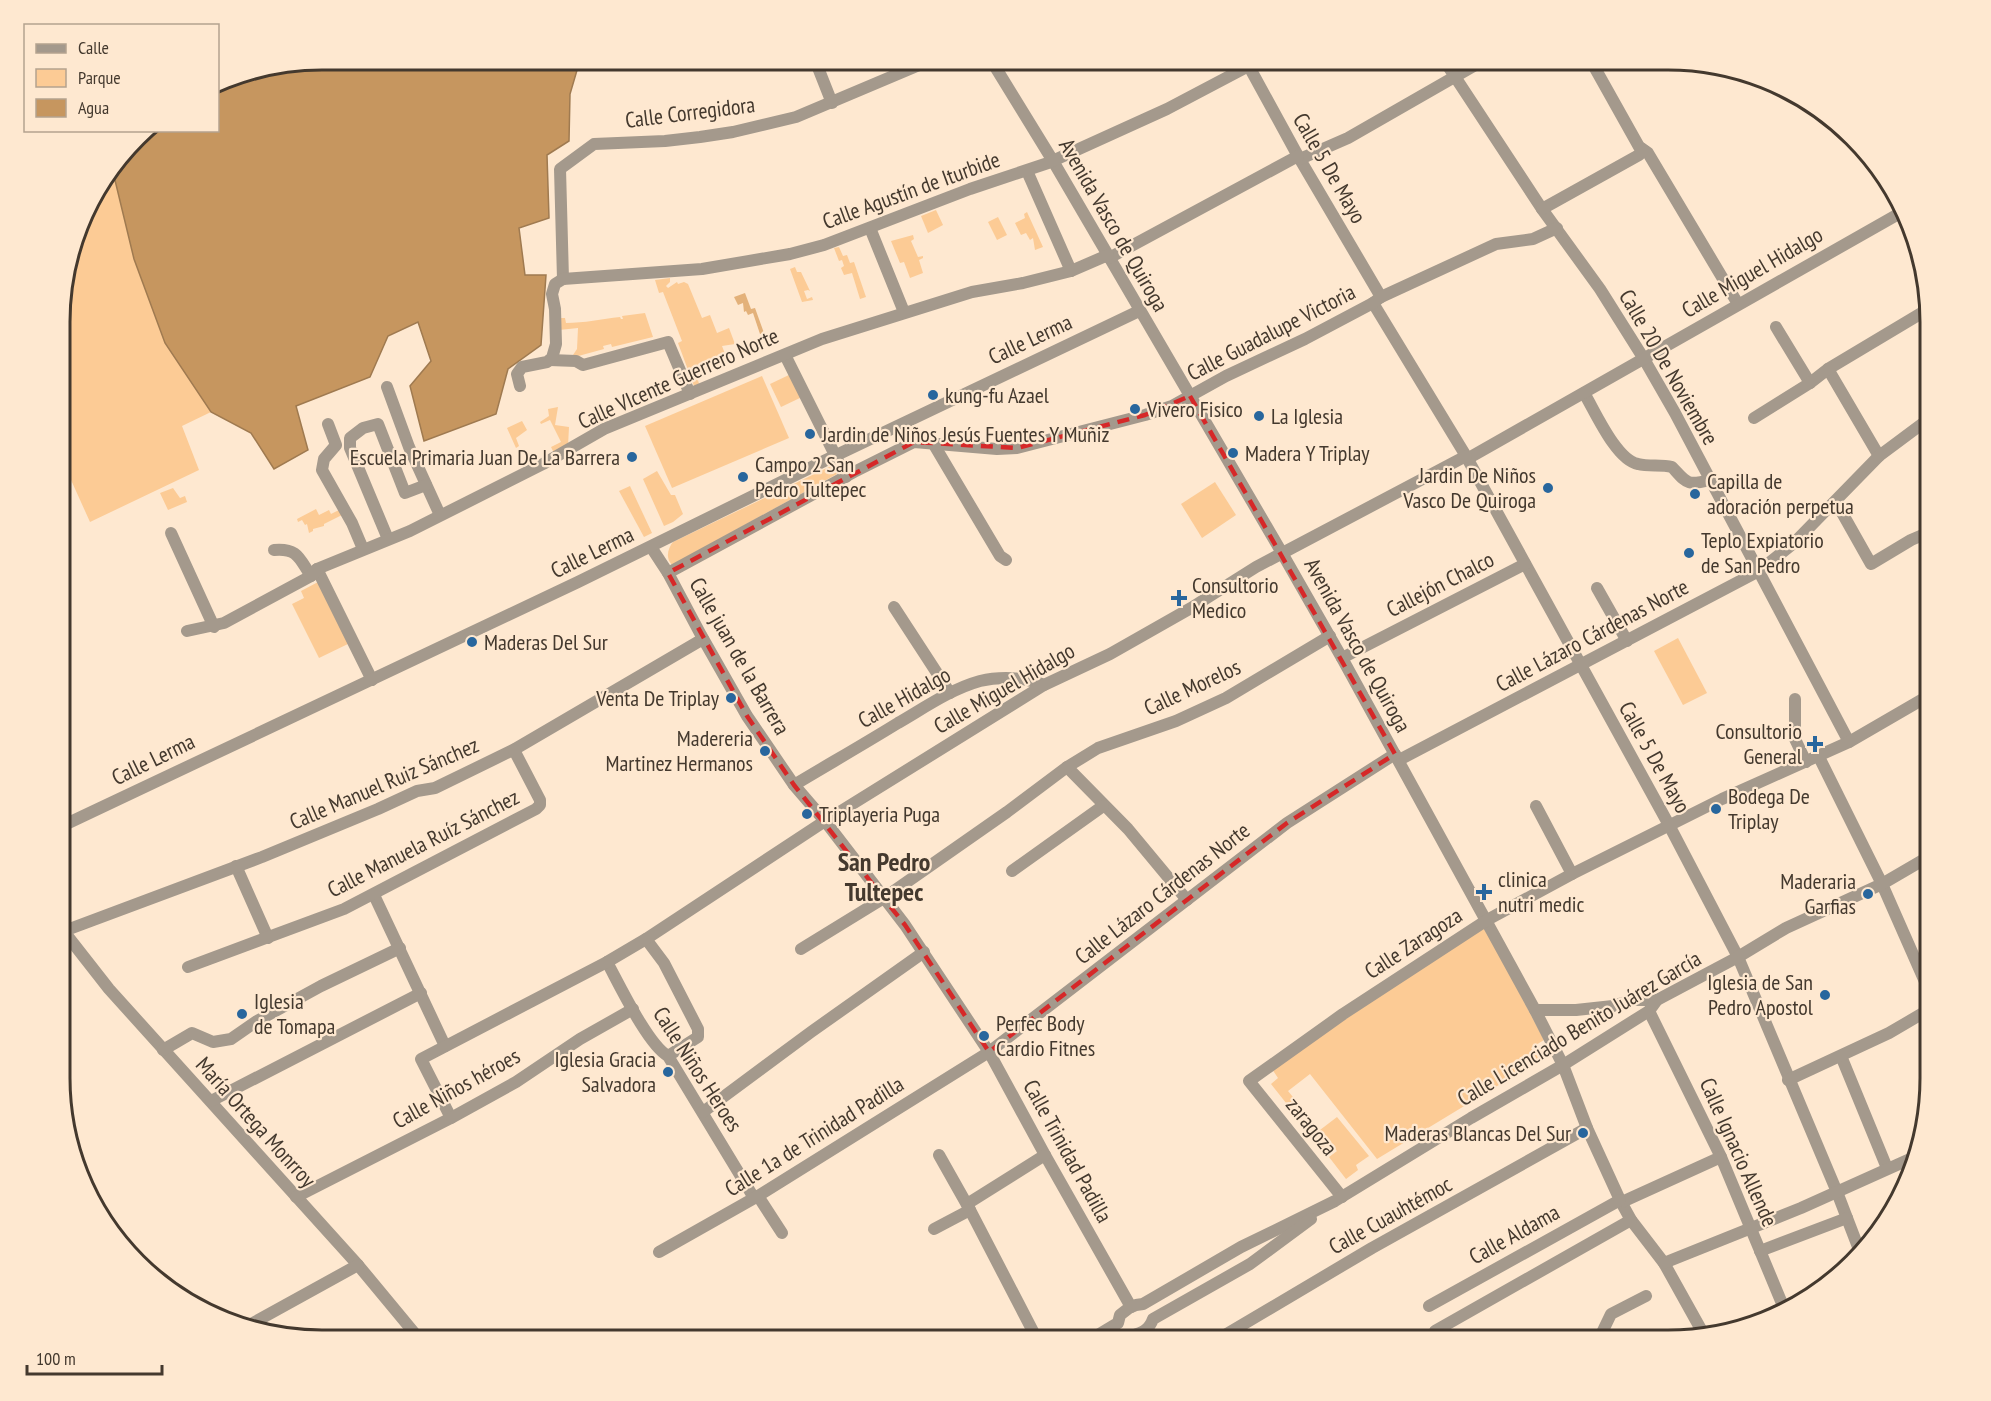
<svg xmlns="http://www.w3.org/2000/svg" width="1991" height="1401" font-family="'PT Sans Narrow',sans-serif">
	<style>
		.green { fill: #fccb95 }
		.forest { fill: #e3b17a }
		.water { fill: #c6965f; stroke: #9f7a50; stroke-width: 1.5 }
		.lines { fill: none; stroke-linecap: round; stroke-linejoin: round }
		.minor { stroke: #a4998c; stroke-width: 12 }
		.marked { fill: none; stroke: #d62828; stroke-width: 4.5; stroke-dasharray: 12 8; stroke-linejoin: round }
		.poi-dot { fill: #28669d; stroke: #fee8d0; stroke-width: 2 }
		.labels { text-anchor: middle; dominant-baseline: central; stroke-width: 4.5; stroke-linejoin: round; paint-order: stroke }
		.street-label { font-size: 22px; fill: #44392e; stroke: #fee8d0 }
		.poi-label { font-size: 22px; fill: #44392e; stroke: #fee8d0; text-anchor: start }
		.quarter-label { font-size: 26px; font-weight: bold; fill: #44392e; stroke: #fee8d0 }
		.rim { fill: none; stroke: #44392e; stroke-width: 3 }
	</style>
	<rect width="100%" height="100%" fill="#fee8d0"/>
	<g class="green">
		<path d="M113 172 134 259 165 343 211 412 182 426 199 470 90 522 62 460V289L87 206Z"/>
		<path d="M936 210 943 225 928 233 921 216Z"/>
		<path d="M1027 212 1043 247 1035 250 1033 238 1030 240 1026 233 1021 235 1015 223 1025 218 1024 214Z"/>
		<path d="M998 217 1007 235 997 240 988 222Z"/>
		<path d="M913 235 914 239 911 241 918 257 923 256V258L919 260 923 273 910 278 904 262 900 263 891 241Z"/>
		<path d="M839 247 843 256 847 255 850 263 854 262 866 297 860 299 852 273 844 275 841 268 844 266 842 260 839 261 834 248Z"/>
		<path d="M795 267 797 272H801L810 291 808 290 804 291 807 299 812 297 813 300 802 302 790 269Z"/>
		<path d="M670 278V282L666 286 668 288 677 282 678 284 684 282 688 284 702 318 710 315 717 333 729 328 735 344 722 346 727 359 719 362 720 365 697 376 699 384 694 386 678 343 682 341 663 292 659 293 655 280Z"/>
		<path d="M645 313 653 337 612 347 611 344 603 346 604 349 571 358 577 349 578 328 559 330 560 318H565L566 323C584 323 602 319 620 317L621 319H623L622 316Z"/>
		<path d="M791 374 802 397 781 407 770 384Z"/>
		<path d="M762 376 789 438 672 488 645 426Z"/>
		<path d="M558 407 555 425 569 427 568 446 554 453 551 447 561 442 550 420 541 424 540 422 549 416 548 409Z"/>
		<path d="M522 421 527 430 516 438 519 446 516 448 507 428Z"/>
		<path d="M831 466H834L837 474 672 565C665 558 668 548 673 542Z"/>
		<path d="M657 471 671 495H675L683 514 673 522 664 526 643 479Z"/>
		<path d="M1215 482 1236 515 1202 538 1181 504Z"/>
		<path d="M630 486 652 533 644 537 619 491Z"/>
		<path d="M173 488 180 498 185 496 187 502 168 510 160 493Z"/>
		<path d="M316 509 319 515 329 510 331 514 339 510 342 515 324 524V526L313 529V531L309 533 307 524 305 525 302 520 298 522 297 519Z"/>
		<path d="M318 582 350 643 319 658 292 604 304 598 301 591Z"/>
		<path d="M1678 638 1707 693 1683 705 1654 651Z"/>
		<path d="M1484 925 1544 1040 1531 1048 1540 1060 1377 1159 1310 1074 1288 1091 1297 1102 1290 1108 1271 1084 1278 1078 1272 1069Z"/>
		<path d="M1337 1117 1369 1156 1356 1165 1358 1170 1346 1179 1329 1157 1337 1151 1334 1148 1327 1154 1307 1130 1315 1124 1320 1130Z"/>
	</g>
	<path class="forest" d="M745 293 751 309 755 308 764 333 760 334 753 313 748 315 746 311 744 312 743 303 738 305 734 297Z"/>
	<path class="water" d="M323 60H580L570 94 569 141 547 155 549 218 519 228 525 275H546L541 345 508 369 496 414 424 441 410 386 431 361 418 322 388 336 370 377 296 406 308 450 274 469 251 433 211 412 165 343 134 259 113 172 145 131 218 130V83L222 80Z"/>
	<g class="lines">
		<g class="minor">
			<path d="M815 60 832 103"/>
			<path d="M991 60 1053 161 1282 553 1342 658 1535 1010 1563 1065 1587 1128 1620 1200 1631 1220 1664 1263 1703 1333"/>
			<path d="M1444 60 1542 209 1600 289 1644 359 1675 413 1849 742"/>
			<path d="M1246 61 1298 156 1381 297"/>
			<path d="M1641 148 1648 153 1738 304"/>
			<path d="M1300 159 1348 138 1484 60"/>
			<path d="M1027 171 1071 271"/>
			<path d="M1542 209 1639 155 1642 152 1591 61"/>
			<path d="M870 228 904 312"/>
			<path d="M1109 258 1298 156"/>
			<path d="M563 279 560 169 594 144 665 141 700 137 733 132 796 117 931 60"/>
			<path d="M1373 303 1466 456 1669 825 1738 957 1837 1192 1860 1252"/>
			<path d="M1776 327 1810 383"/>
			<path d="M785 355 846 477"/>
			<path d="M550 360 576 361 583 365 668 342 690 394"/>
			<path d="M1828 369 1879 456"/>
			<path d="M520 386 517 374 522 367 547 362 552 358 556 344 555 309 552 294 555 284 563 279 702 269 790 254 824 245 970 189 1048 163 1167 109 1260 60"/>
			<path d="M387 387 409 447 440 515"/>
			<path d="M1584 393C1595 411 1616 460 1638 464 1649 467 1661 464 1672 467 1687 483 1686 486 1710 480"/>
			<path d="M1754 418 1810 383 1828 369 1930 308"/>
			<path d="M328 424 336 445 324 459 322 470 352 523 363 549"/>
			<path d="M933 443 1000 556 1006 560"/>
			<path d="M1467 459 1902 212"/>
			<path d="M1836 502 1871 564 1911 540 1925 534 1930 543"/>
			<path d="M171 533 214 627"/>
			<path d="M388 539 350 448V438L363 428 378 424 405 493 426 485"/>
			<path d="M651 547 668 573 701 635 747 716 794 785 825 821 905 925 989 1052 1045 1155 1131 1307"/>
			<path d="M274 550C298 548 299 558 311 576"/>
			<path d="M317 569 372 680"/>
			<path d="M668 573 854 472 914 442 997 449 1017 448 1145 415 1172 406 1226 376 1305 339 1373 303 1381 297 1496 244 1533 239 1557 228"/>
			<path d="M1597 588 1627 641"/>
			<path d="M894 607 950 693"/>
			<path d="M187 631 224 623 311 576 317 569 410 531 543 464 604 429 822 339 972 292 1023 283 1071 271 1108 255"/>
			<path d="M1342 658 1525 564"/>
			<path d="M1795 699V739L1806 762"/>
			<path d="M1819 757 1882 884 1930 993"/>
			<path d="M1399 760 1759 571 1795 542 1879 456 1930 418"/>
			<path d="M1067 767 1128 829 1187 900"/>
			<path d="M794 785C829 764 864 744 898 723 924 708 951 689 980 681 1000 676 1025 677 1044 685"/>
			<path d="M1536 806 1572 874"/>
			<path d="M62 826 578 582 824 461 1139 311"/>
			<path d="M236 866 268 938"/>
			<path d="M1012 871 1103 806"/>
			<path d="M374 895 445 1046"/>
			<path d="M62 929 109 989 358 1265 421 1341"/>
			<path d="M64 931 262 857 378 809 417 791 435 788 515 749 703 639"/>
			<path d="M646 939 664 963 698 1029V1037L668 1056"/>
			<path d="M801 949 884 898 1007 812 1067 767 1098 748 1176 721 1226 698 1330 636"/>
			<path d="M607 962C619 984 648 1045 668 1056L754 1198"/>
			<path d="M188 967 344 909 536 809 540 805V800L514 750"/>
			<path d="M1535 1010H1576L1613 1006 1632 1000H1657"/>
			<path d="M1649 1011 1721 1157 1786 1313"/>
			<path d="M163 1050 192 1033 213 1042 231 1039 257 1021 321 986 400 948"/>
			<path d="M1841 1056 1887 1168"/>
			<path d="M1788 1080 1889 1033 1930 1009"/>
			<path d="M211 1101 421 993"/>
			<path d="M703 1112 811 1032 924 952"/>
			<path d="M451 1118 421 1059 607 962 646 939 825 821 1044 685 1110 654 1191 608 1256 567 1466 456"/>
			<path d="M939 1155 970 1210 1038 1341"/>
			<path d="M758 1196 782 1233"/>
			<path d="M296 1197 451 1118 516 1082 580 1039 633 1009"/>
			<path d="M1342 1197 1249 1081 1343 1014 1487 920 1572 874 1722 799 1849 742 1930 695"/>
			<path d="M1622 1202 1721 1157"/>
			<path d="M967 1204 1045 1155"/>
			<path d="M934 1229 970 1210"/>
			<path d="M1760 1251 1847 1218"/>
			<path d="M659 1252 758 1196 989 1052 1287 823 1395 754"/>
			<path d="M1664 1263 1801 1208 1919 1155"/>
			<path d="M1429 1306 1620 1200"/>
			<path d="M244 1328 358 1265"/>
			<path d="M1435 1331 1631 1220"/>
			<path d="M1088 1341 1118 1323 1120 1315 1129 1308 1136 1305 1143 1304 1241 1247 1335 1201 1471 1118 1563 1065 1649 1011 1657 1000 1738 957 1786 928 1882 884 1930 856"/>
			<path d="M1120 1341C1133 1333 1147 1336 1153 1319L1250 1264 1311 1219"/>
			<path d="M1215 1341 1372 1248 1587 1128"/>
			<path d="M1598 1341 1611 1314 1646 1296"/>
		</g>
	</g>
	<path class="marked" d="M1190 396 1395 754 1287 823 989 1052 905 925 794 785 747 716 668 573 914 442 1017 448 1145 415Z"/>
	<g class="poi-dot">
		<circle cx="933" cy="395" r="6"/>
		<circle cx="1135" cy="409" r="6"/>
		<circle cx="1259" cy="416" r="6"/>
		<circle cx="810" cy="434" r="6"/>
		<circle cx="1233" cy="453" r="6"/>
		<circle cx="632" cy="457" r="6"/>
		<circle cx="743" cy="477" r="6"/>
		<circle cx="1548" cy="488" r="6"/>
		<circle cx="1695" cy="494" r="6"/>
		<circle cx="1689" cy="553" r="6"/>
		<path d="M1176 589h6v6h6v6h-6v6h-6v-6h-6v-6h6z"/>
		<circle cx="472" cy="642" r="6"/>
		<circle cx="731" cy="698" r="6"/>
		<path d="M1812 735h6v6h6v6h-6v6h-6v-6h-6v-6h6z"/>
		<circle cx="765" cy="751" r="6"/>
		<circle cx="1716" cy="809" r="6"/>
		<circle cx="807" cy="814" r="6"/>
		<path d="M1481 883h6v6h6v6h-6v6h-6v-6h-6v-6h6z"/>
		<circle cx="1868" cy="894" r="6"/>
		<circle cx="1825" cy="995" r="6"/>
		<circle cx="242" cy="1014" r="6"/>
		<circle cx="984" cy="1036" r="6"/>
		<circle cx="668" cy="1072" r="6"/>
		<circle cx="1583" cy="1133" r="6"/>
	</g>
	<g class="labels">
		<g class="street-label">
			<text transform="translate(690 112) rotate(-7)">Calle Corregidora</text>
			<text transform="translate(1330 168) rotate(60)">Calle 5 De Mayo</text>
			<text transform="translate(911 190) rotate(-20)">Calle Agustín de Iturbide</text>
			<text transform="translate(1114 225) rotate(60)">Avenida Vasco de Quiroga</text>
			<text transform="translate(1752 272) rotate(-30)">Calle Miguel Hidalgo</text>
			<text transform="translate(1271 332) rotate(-27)">Calle Guadalupe Victoria</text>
			<text transform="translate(1030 339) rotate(-25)">Calle Lerma</text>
			<text transform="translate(1669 367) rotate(60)">Calle 20 De Noviembre</text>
			<text transform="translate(678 378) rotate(-24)">Calle VIcente Guerrero Norte</text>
			<text transform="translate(592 552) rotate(-26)">Calle Lerma</text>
			<text transform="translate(1440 584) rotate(-27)">Callejón Chalco</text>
			<text transform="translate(1592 635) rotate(-28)">Calle Lázaro Cárdenas Norte</text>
			<text transform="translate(1358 645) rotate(61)">Avenida Vasco de Quiroga</text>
			<text transform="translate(740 656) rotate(60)">Calle juan de la Barrera</text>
			<text transform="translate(1192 687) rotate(-25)">Calle Morelos</text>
			<text transform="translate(1004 688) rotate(-30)">Calle Miguel Hidalgo</text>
			<text transform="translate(904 697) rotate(-29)">Calle Hidalgo</text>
			<text transform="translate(1655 757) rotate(61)">Calle 5 De Mayo</text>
			<text transform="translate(153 759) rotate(-26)">Calle Lerma</text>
			<text transform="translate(384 783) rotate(-23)">Calle Manuel Ruiz Sánchez</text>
			<text transform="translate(423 843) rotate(-27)">Calle Manuela Ruíz Sánchez</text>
			<text transform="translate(1162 893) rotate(-38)">Calle Lázaro Cárdenas Norte</text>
			<text transform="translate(1413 943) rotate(-33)">Calle Zaragoza</text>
			<text transform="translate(1579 1028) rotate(-31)">Calle Licenciado Benito Juárez García</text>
			<text transform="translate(698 1069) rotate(57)">Calle Niños Heroes</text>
			<text transform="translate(456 1088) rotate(-29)">Calle Niños héroes</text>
			<text transform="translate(256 1122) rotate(48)">María Ortega Monrroy</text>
			<text transform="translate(1312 1126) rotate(51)">zaragoza</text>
			<text transform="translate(814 1136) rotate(-32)">Calle 1a de Trinidad Padilla</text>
			<text transform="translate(1068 1151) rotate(61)">Calle Trinidad Padilla</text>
			<text transform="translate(1739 1152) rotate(66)">Calle Ignacio Allende</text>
			<text transform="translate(1390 1215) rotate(-29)">Calle Cuauhtémoc</text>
			<text transform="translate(1514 1234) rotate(-29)">Calle Aldama</text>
		</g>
		<g class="poi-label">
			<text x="945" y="395">kung-fu Azael</text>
			<text x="1147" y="409">Vivero Fisico</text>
			<text x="1271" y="416">La Iglesia</text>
			<text x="822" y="434">Jardin de Niños Jesús Fuentes Y Muñiz</text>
			<text x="1245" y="453">Madera Y Triplay</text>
			<text x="620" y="457" text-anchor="end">Escuela Primaria Juan De La Barrera</text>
			<text x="755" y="464">Campo 2 San<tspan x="755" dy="25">Pedro Tultepec</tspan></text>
			<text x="1536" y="475" text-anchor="end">Jardin De Niños<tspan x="1536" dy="25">Vasco De Quiroga</tspan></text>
			<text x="1707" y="481">Capilla de<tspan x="1707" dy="25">adoración perpetua</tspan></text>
			<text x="1701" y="540">Teplo Expiatorio<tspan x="1701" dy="25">de San Pedro</tspan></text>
			<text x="1192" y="585">Consultorio<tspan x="1192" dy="25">Medico</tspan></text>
			<text x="484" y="642">Maderas Del Sur</text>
			<text x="719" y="698" text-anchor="end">Venta De Triplay</text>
			<text x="1802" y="731" text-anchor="end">Consultorio<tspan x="1802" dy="25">General</tspan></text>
			<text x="753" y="738" text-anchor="end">Madereria<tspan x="753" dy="25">Martinez Hermanos</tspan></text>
			<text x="1728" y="796">Bodega De<tspan x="1728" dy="25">Triplay</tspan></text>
			<text x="819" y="814">Triplayeria Puga</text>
			<text x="1498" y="879">clinica<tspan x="1498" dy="25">nutri medic</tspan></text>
			<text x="1856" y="881" text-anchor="end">Maderaria<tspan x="1856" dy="25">Garfias</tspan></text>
			<text x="1813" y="982" text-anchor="end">Iglesia de San<tspan x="1813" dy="25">Pedro Apostol</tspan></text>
			<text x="254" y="1001">Iglesia<tspan x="254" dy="25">de Tomapa</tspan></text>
			<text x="996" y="1023">Perfec Body<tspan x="996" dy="25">Cardio Fitnes</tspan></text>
			<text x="656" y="1059" text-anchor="end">Iglesia Gracia<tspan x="656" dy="25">Salvadora</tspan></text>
			<text x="1571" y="1133" text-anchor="end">Maderas Blancas Del Sur</text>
		</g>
		<g class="quarter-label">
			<text x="884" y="861">San Pedro<tspan x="884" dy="30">Tultepec</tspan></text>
		</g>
	</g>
	<path d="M0 0H1991V1401H0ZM322 70H1668A252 252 0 0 1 1920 322V1078A252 252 0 0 1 1668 1330H322A252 252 0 0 1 70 1078V322A252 252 0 0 1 322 70Z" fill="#fee8d0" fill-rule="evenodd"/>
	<path class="rim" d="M322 70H1668A252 252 0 0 1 1920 322V1078A252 252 0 0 1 1668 1330H322A252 252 0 0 1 70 1078V322A252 252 0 0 1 322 70Z"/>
	<rect x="24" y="24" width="195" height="108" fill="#fee8d0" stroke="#b4a28f" stroke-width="1.5"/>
	<rect x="36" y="44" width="30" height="9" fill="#a4998c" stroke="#b4a28f" stroke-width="1.5"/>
	<text x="78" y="54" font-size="18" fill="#44392e">Calle</text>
	<rect x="36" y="69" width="30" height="18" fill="#fccb95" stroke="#b4a28f" stroke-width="1.5"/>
	<text x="78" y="84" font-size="18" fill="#44392e">Parque</text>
	<rect x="36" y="99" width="30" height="18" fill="#c6965f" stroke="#b4a28f" stroke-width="1.5"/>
	<text x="78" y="114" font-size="18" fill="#44392e">Agua</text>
	<path d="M27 1365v9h135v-9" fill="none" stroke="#44392e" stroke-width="3"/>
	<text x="36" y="1365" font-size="18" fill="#44392e" stroke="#fee8d0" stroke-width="4.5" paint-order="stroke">100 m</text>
</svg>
